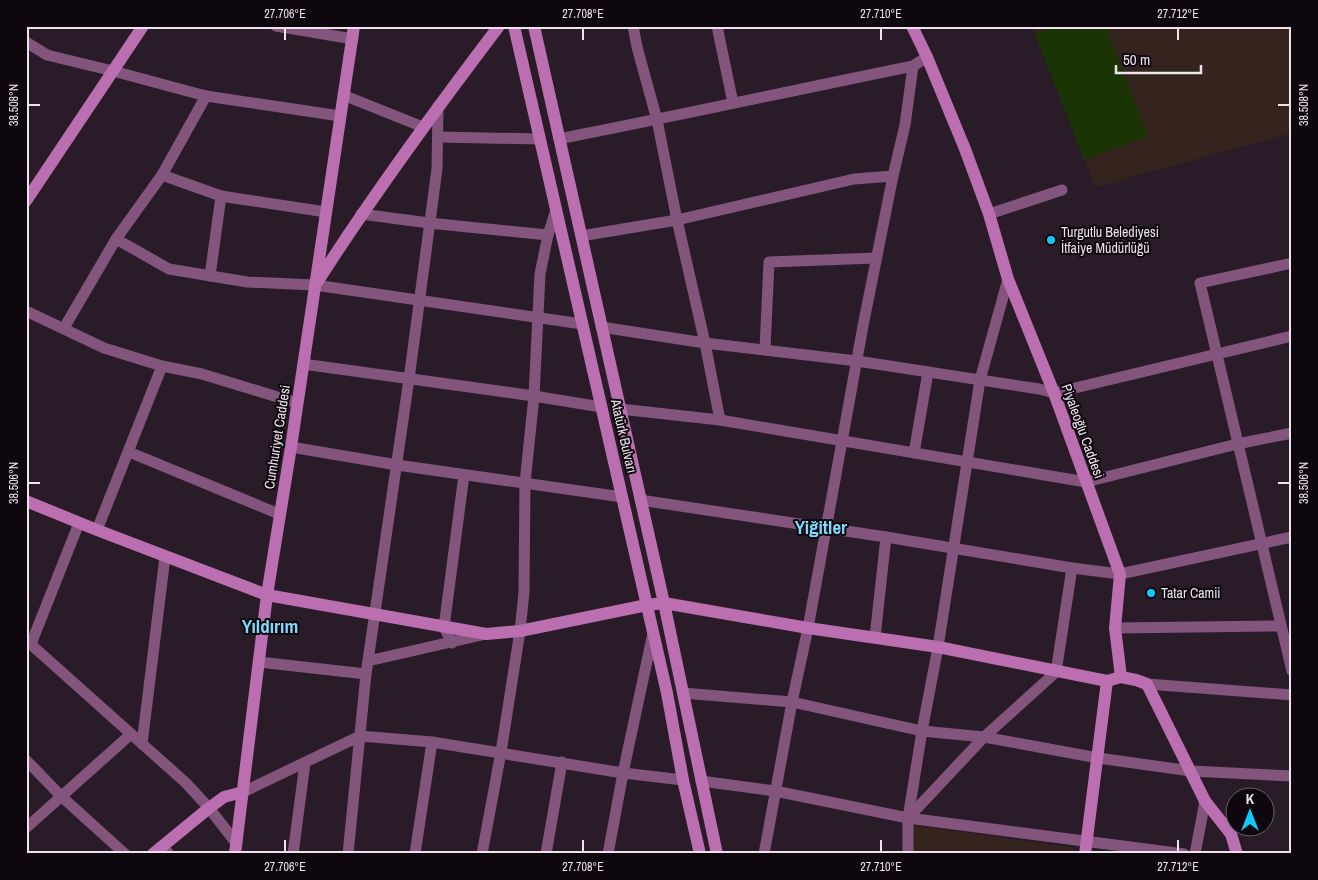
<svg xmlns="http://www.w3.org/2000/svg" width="1318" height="880" font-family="'Archivo Narrow',sans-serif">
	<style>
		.education { fill: #35231d }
		.green { fill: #1a3403 }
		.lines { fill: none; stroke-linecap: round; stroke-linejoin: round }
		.street { stroke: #83547c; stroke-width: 11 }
		.secondary { stroke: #bb6fb1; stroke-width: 12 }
		.ticks { fill: none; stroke: #ece3ec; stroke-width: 2 }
		.poi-dot { fill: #11cafa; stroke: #0e080e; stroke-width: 2 }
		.labels { text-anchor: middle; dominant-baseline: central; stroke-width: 4; stroke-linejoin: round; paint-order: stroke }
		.poi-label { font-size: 14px; fill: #ece3ec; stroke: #0e080e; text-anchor: start }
		.street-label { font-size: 14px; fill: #ece3ec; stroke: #0e080e }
		.district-label { font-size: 19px; font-weight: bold; fill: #7edbfd; stroke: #0e080e }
		.neatline { fill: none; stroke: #ece3ec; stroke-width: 2 }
		.ticks-label { font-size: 12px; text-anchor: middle; fill: #ece3ec }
	</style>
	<rect width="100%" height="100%" fill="#291c28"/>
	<g class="education">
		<path d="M1032 26H1292V133L1095 187Z"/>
		<path d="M912 825 1074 848 1073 854H910Z"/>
	</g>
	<path class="green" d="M1055 26H1105L1148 136 1084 160 1035 34Z"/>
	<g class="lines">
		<g class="street">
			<path d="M276 26 353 39"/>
			<path d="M633 26 637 47 657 120 677 220 705 343 720 420"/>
			<path d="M717 26 733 103"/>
			<path d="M26 42 47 55 113 71 206 96 340 116"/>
			<path d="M343 95 423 127"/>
			<path d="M438 137 540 139"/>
			<path d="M559 139C677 116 795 90 913 66L927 57"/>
			<path d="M162 175 221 196 326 212"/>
			<path d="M893 176 905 125 913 66"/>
			<path d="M361 214 429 223 548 235"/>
			<path d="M989 214 1062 190"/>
			<path d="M581 236 677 220 854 179 893 176 863 326 808 628 792 702 764 854"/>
			<path d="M116 239 169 269 247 282 315 285 582 324"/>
			<path d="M1292 263 1200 283 1292 671"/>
			<path d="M210 276 221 196"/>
			<path d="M26 311 104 348 162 366 202 374 297 403"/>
			<path d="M601 327 705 343 857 361 1039 389 1054 393 1292 336"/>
			<path d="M64 328 116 239 162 175 206 96"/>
			<path d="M765 349 769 262 876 258"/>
			<path d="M303 364 534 396 601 407"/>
			<path d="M620 409 720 420 1086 482 1237 444 1292 433"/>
			<path d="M291 447 397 465 622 497"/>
			<path d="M129 452 279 514"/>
			<path d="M914 453 928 372"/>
			<path d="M640 500 886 537 875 637"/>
			<path d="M97 530 162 366"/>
			<path d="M886 537 1072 568 1120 574 1292 537"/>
			<path d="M1115 628 1280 626"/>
			<path d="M26 640 186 783 209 808 237 844"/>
			<path d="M452 643 444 627 464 475"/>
			<path d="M31 644 79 523"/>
			<path d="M368 661 486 634"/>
			<path d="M259 662 366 674"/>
			<path d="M1147 684 1292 695"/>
			<path d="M683 693 792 702 922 731 984 737 1098 758 1191 771 1292 776"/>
			<path d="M142 744 165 557"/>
			<path d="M26 760 62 797 125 854"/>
			<path d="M701 781 775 791 908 818 1184 854"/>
			<path d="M243 792 360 736 432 742 623 773 683 780"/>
			<path d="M908 818 984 737 1056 672 1072 568"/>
			<path d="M26 828 131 734"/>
			<path d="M162 846 169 854"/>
			<path d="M293 854 305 763"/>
			<path d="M348 854 366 674 409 379 437 169 438 106"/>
			<path d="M415 854 432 742"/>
			<path d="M482 854 501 752 520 631 524 592 525 483 534 396 540 274 548 235 556 210"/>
			<path d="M546 854 562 762"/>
			<path d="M608 854 623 773 653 633"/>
			<path d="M908 854V818L922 731 938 647 980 380 1008 279"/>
			<path d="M1195 854 1205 801"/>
		</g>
		<g class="secondary">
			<path d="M514 26 667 693 683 780 700 854"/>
			<path d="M534 26 664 603 717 854"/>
			<path d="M912 26 927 57 965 149 989 214 1008 279 1054 393 1120 574 1115 628 1121 677 1107 681 1085 854"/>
			<path d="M26 201 143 26"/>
			<path d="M318 281C374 193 436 109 499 26"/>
			<path d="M26 501 97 530 267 595 486 634 520 631 647 605 664 603 808 628 938 647 1107 681"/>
			<path d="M1121 677 1136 680 1147 684 1205 801 1231 834 1237 854"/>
			<path d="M153 854 209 808 224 797 243 792"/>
			<path d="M235 854 267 595 291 447 354 26"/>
		</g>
	</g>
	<path class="ticks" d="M285 28V40M583 28V40M881 28V40M1178 28V40M28 105H40M1278 105H1290M28 483H40M1278 483H1290M285 840V852M583 840V852M881 840V852M1178 840V852"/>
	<g class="poi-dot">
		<circle cx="1051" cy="240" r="5"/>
		<circle cx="1151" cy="593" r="5"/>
	</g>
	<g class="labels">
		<g class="poi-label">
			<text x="1061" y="232">Turgutlu Belediyesi<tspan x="1061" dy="16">İtfaiye Müdürlüğü</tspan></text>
			<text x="1161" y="593">Tatar Camii</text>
		</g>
		<g class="street-label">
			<text transform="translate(1083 431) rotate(70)">Piyaleoğlu Caddesi</text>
			<text transform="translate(624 436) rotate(77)">Atatürk Bulvarı</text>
			<text transform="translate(277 437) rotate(-81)">Cumhuriyet Caddesi</text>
		</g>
		<g class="district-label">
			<text x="821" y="527">Yiğitler</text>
			<text x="270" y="626">Yıldırım</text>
		</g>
	</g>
	<rect width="1318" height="880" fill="none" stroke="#0e080e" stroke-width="55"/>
	<g transform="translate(1250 812)"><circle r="24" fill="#0e080e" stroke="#676067"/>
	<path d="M0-4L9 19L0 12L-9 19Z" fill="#11cafa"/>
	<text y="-8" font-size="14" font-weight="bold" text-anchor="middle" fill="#ece3ec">K</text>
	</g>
	<path d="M1116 65v8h85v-8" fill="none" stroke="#ece3ec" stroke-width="2.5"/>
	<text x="1123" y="65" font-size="15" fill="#ece3ec" stroke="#0e080e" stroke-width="4" paint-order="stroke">50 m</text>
	<rect x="28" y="28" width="1262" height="824" class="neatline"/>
	<g class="ticks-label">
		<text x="285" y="18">27.706°E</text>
		<text x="583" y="18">27.708°E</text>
		<text x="881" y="18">27.710°E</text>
		<text x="1178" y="18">27.712°E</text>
		<text transform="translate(14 105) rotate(-90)" y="4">38.508°N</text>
		<text transform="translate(1304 105) rotate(-90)" y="4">38.508°N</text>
		<text transform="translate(14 483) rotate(-90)" y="4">38.506°N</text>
		<text transform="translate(1304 483) rotate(-90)" y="4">38.506°N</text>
		<text x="285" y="871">27.706°E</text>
		<text x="583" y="871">27.708°E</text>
		<text x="881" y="871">27.710°E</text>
		<text x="1178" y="871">27.712°E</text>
	</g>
</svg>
